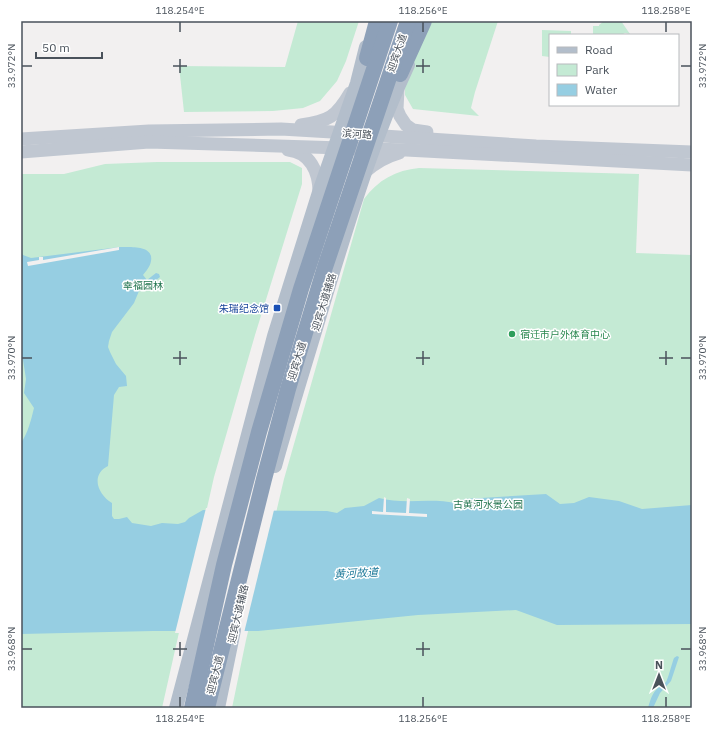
<svg xmlns="http://www.w3.org/2000/svg" width="713" height="729" font-family="'IBM Plex Sans','Noto Sans SC',sans-serif">
	<style>
		.green { fill: #c4ead4 }
		.water { fill: #96cee2 }
		.pier { fill: #f2f0f0 }
		.lines { fill: none; stroke-linecap: round; stroke-linejoin: round }
		.secondary { stroke: #c0c7d1; stroke-width: 13 }
		.primary { stroke: #b3becb; stroke-width: 14 }
		.highway { stroke: #8da0b8; stroke-width: 16 }
		.ticks { fill: none; stroke: #4a525b; stroke-width: 1.5 }
		.transit-dot { fill: #1a4fb4; stroke: #fff; stroke-width: 1.5 }
		.leisure-dot { fill: #2e9e5b; stroke: #fff; stroke-width: 1.5 }
		.labels { text-anchor: middle; dominant-baseline: central; stroke-width: 3; stroke-linejoin: round; paint-order: stroke }
		.street-label { font-size: 10px; fill: #4a525b; stroke: #fff }
		.park-label { font-size: 10px; fill: #22744f; stroke: #fff }
		.transit-label { font-size: 10px; fill: #164399; stroke: #fff; text-anchor: end }
		.leisure-label { font-size: 10px; fill: #27864d; stroke: #fff; text-anchor: start }
		.water-label { font-size: 11px; font-style: italic; fill: #1e7a9a; stroke: #fff }
		.neatline { fill: none; stroke: #4a525b; stroke-width: 1.5 }
		.ticks-label { font-size: 10px; text-anchor: middle; fill: #4a525b }
	</style>
	<rect width="100%" height="100%" fill="#f2f0f0"/>
	<g class="green">
		<path d="M298 21H359L346 61 337 81 320 101 303 108 273 111 184 112 179 66 285 67Z"/>
		<path d="M427 21H498L475 92 471 108 479 116 413 109 405 95V85Z"/>
		<path d="M604 21H621L630 34 625 33 623 34 624 35H593V26H599V25Z"/>
		<path d="M542 30 571 31V35H550V57L542 56Z"/>
		<path d="M157 162H290L302 168V184L255 335 214 477 162 708H21V174H64L105 164Z"/>
		<path d="M419 168 639 174 636 253 692 255V708H232L246 640 284 479 364 199C378 180 396 170 419 168Z"/>
	</g>
	<g class="water">
		<path d="M120 247C130 247 154 245 151 261 150 267 146 271 143 275L147 280 156 273 159 274 160 277 143 290 139 291 134 303 112 332 109 341 108 347 110 352 116 364 126 376 127 386 119 387 114 395 108 466C90 475 98 495 112 503V516L114 519H119L127 517 132 523 151 526 162 523 178 524 185 522 189 518 203 510 327 511 337 513 345 508 364 506 379 498C404 505 432 497 458 504L464 499 546 494 560 504 574 503 589 497 619 501 642 509 692 505V624L557 625 516 610 418 615 258 631H153L21 634V443C28 433 31 420 34 408L24 393 26 379 23 360 21 356V252L23 255 31 258Z"/>
		<path d="M677 656 679 657 671 681 660 693 653 708H648C650 701 652 693 658 688 660 686 664 684 666 682 668 679 672 663 674 658Z"/>
	</g>
	<g class="pier">
		<path d="M119 247V250L28 266 27 262 39 260V257H43V260Z"/>
		<path d="M384 497 386 498V512L406 513 407 498 410 499 409 513 427 514V517L372 514V511L383 512Z"/>
		<path d="M206 508 274 510 244 633H175Z"/>
	</g>
	<g class="lines">
		<g class="secondary">
			<path d="M398 89 397 109 400 116 406 125 413 130 427 132"/>
			<path d="M301 125C329 121 336 117 350 93"/>
			<path d="M368 135 536 146 692 152"/>
			<path d="M21 139 149 131 281 129 349 133"/>
			<path d="M288 150C310 152 319 172 319 192"/>
			<path d="M21 152 149 142 406 150 692 165"/>
			<path d="M365 172C375 163 385 157 399 153"/>
		</g>
		<g class="primary">
			<path d="M275 466C291 409 309 352 326 295 350 217 373 139 408 65"/>
			<path d="M176 708 274 336 320 189 357 83 366 47"/>
			<path d="M218 708 234 630"/>
		</g>
		<g class="highway">
			<path d="M367 58 377 21"/>
			<path d="M400 74 424 21"/>
			<path d="M192 708 224 565 259 432 301 289 390 21"/>
			<path d="M207 708 264 479 288 389 325 267 408 21"/>
		</g>
	</g>
	<path class="ticks" d="M180 22V32M423 22V32M666 22V32M180 59V73M423 59V73M22 66H32M173 66H187M416 66H430M681 66H691M180 351V365M423 351V365M666 351V365M22 358H32M173 358H187M416 358H430M659 358H673M681 358H691M180 642V656M423 642V656M22 649H32M173 649H187M416 649H430M681 649H691M180 697V707M423 697V707M666 697V707"/>
	<rect class="transit-dot" x="273" y="304" width="8" height="8" rx="2"/>
	<circle class="leisure-dot" cx="512" cy="334" r="4"/>
	<g class="labels">
		<g class="street-label">
			<text transform="translate(397 53) rotate(-71)">迎宾大道</text>
			<text transform="translate(357 134) rotate(4)">滨河路</text>
			<text transform="translate(324 302) rotate(-73)">迎宾大道辅路</text>
			<text transform="translate(297 361) rotate(-73)">迎宾大道</text>
			<text transform="translate(238 614) rotate(-77)">迎宾大道辅路</text>
			<text transform="translate(215 675) rotate(-76)">迎宾大道</text>
		</g>
		<g class="park-label">
			<text x="143" y="285">幸福园林</text>
			<text x="488" y="504">古黄河水景公园</text>
		</g>
		<g class="transit-label">
			<text x="269" y="308">朱瑞纪念馆</text>
		</g>
		<g class="leisure-label">
			<text x="520" y="334">宿迁市户外体育中心</text>
		</g>
		<g class="water-label">
			<text transform="translate(356 573) rotate(-3)">黄河故道</text>
		</g>
	</g>
	<rect width="713" height="729" fill="none" stroke="#ffffff" stroke-width="44"/>
	<rect x="549" y="34" width="130" height="72" fill="#ffffff" stroke="#b7babd"/>
	<rect x="557" y="47" width="20" height="6" fill="#b3becb" stroke="#b7babd"/>
	<text x="585" y="54" font-size="12" fill="#4a525b">Road</text>
	<rect x="557" y="64" width="20" height="12" fill="#c4ead4" stroke="#b7babd"/>
	<text x="585" y="74" font-size="12" fill="#4a525b">Park</text>
	<rect x="557" y="84" width="20" height="12" fill="#96cee2" stroke="#b7babd"/>
	<text x="585" y="94" font-size="12" fill="#4a525b">Water</text>
	<g transform="translate(659 675)" stroke="#ffffff" stroke-width="3" paint-order="stroke">
	<path d="M0-3L7 15L0 10L-7 15Z" fill="#4a525b"/>
	<text y="-6" font-size="11" font-weight="bold" text-anchor="middle" fill="#4a525b">N</text>
	</g>
	<path d="M36 52v6h66v-6" fill="none" stroke="#4a525b" stroke-width="2"/>
	<text x="42" y="52" font-size="12" fill="#4a525b" stroke="#ffffff" stroke-width="3" paint-order="stroke">50 m</text>
	<rect x="22" y="22" width="669" height="685" class="neatline"/>
	<g class="ticks-label">
		<text x="180" y="14">118.254°E</text>
		<text x="423" y="14">118.256°E</text>
		<text x="666" y="14">118.258°E</text>
		<text transform="translate(11 66) rotate(-90)" y="4">33.972°N</text>
		<text transform="translate(702 66) rotate(-90)" y="4">33.972°N</text>
		<text transform="translate(11 358) rotate(-90)" y="4">33.970°N</text>
		<text transform="translate(702 358) rotate(-90)" y="4">33.970°N</text>
		<text transform="translate(11 649) rotate(-90)" y="4">33.968°N</text>
		<text transform="translate(702 649) rotate(-90)" y="4">33.968°N</text>
		<text x="180" y="722">118.254°E</text>
		<text x="423" y="722">118.256°E</text>
		<text x="666" y="722">118.258°E</text>
	</g>
</svg>
